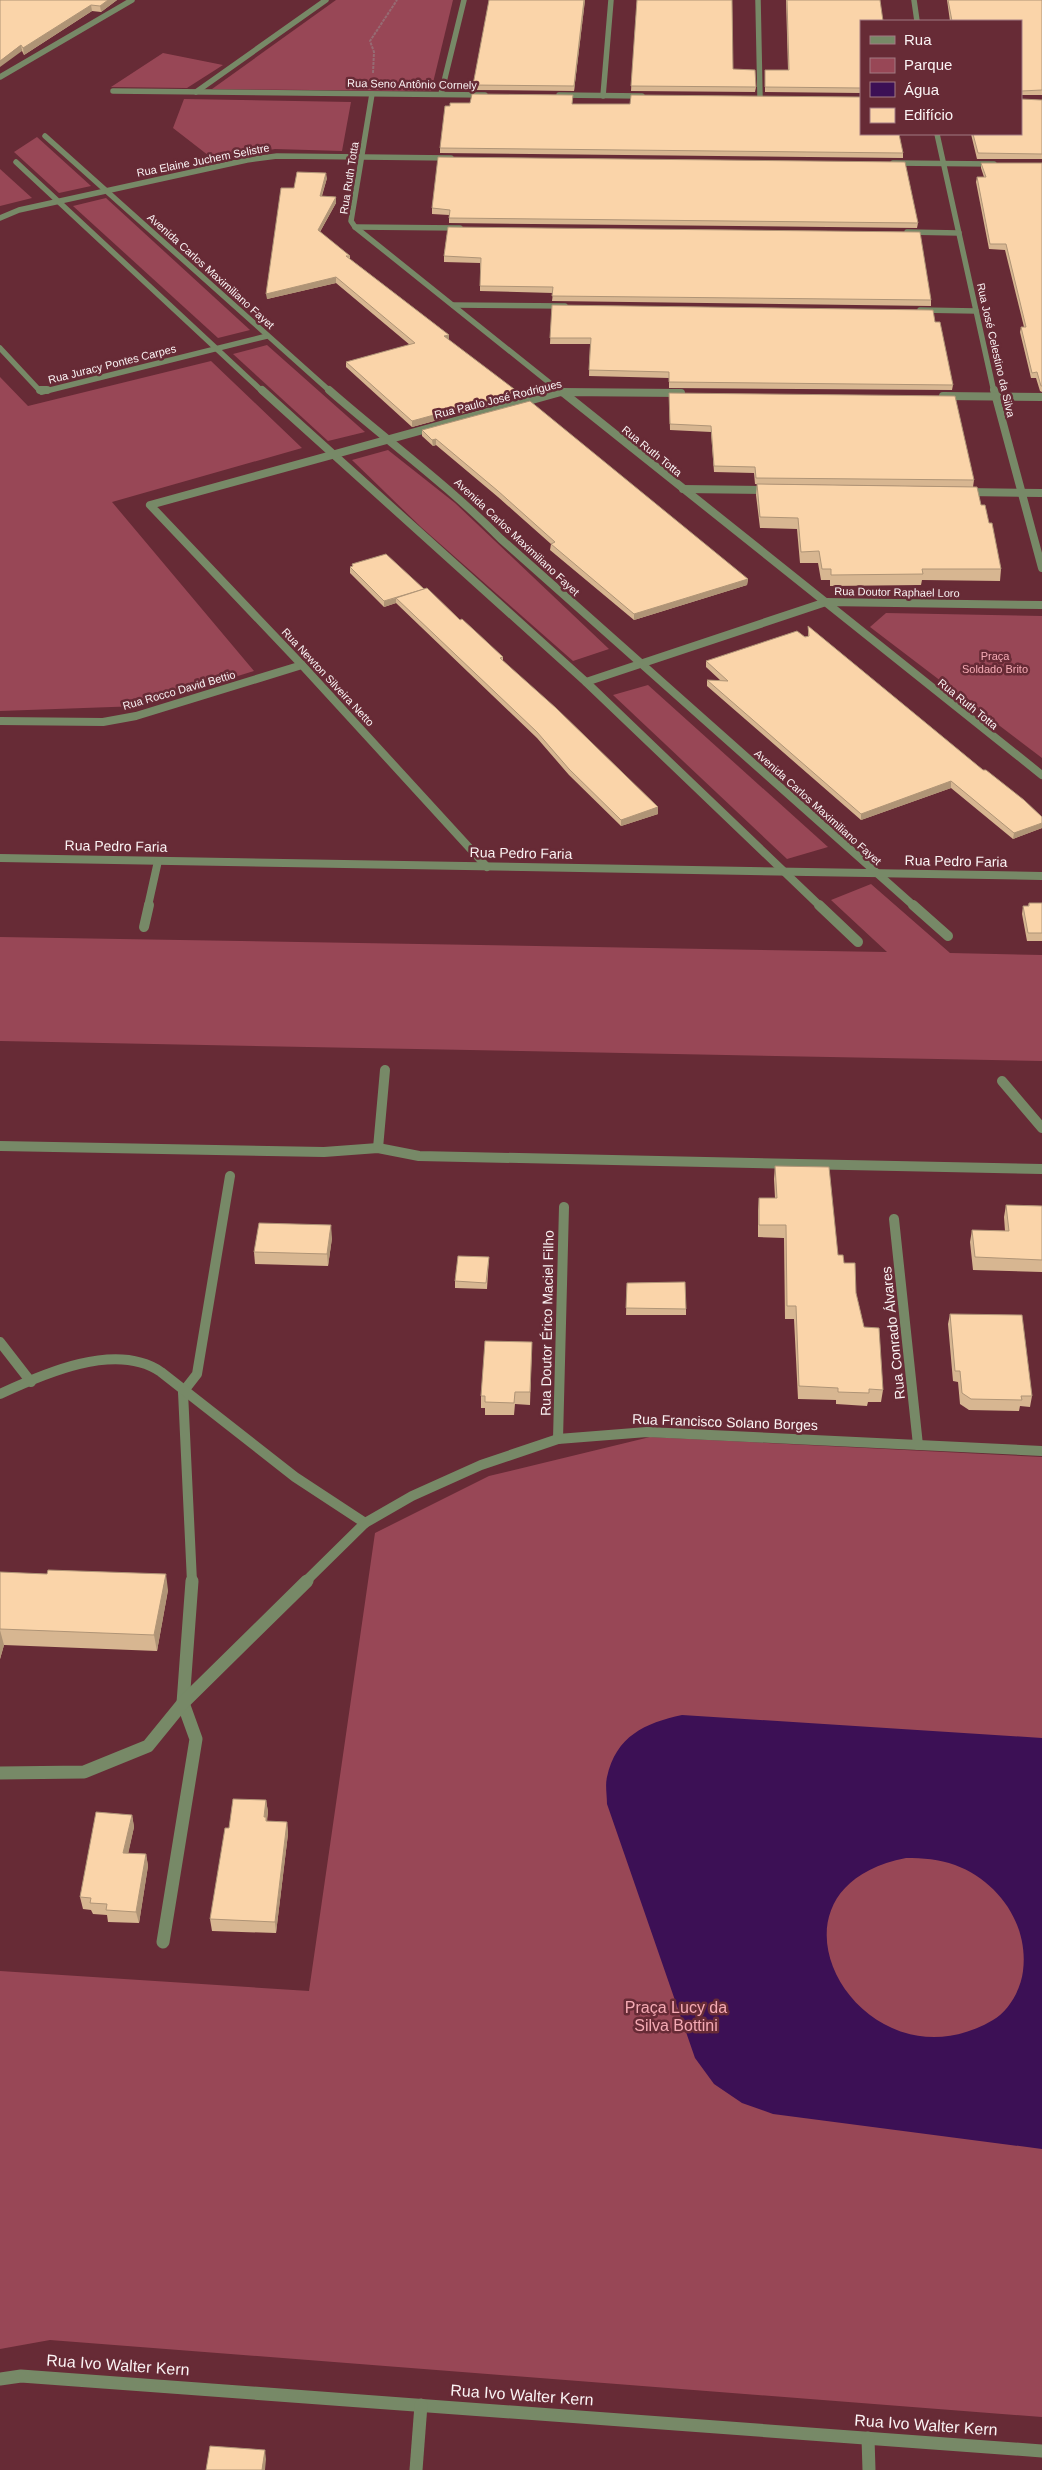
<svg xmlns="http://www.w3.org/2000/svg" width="1042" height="2470" font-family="Arial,sans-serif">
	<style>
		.green { fill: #984756 }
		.water { fill: #3c1055; fill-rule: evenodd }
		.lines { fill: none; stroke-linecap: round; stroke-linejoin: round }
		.path { stroke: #966b73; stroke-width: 2; stroke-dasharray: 3 1; stroke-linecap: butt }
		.service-far1 { stroke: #778967; stroke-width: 10 }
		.service { stroke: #778967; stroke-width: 13 }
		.minor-far3 { stroke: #778967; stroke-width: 5.5 }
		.minor-far2 { stroke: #778967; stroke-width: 8 }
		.minor-far1 { stroke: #778967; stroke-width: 10 }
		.minor { stroke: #778967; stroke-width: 13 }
		.wall { fill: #d7b691 }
		.shaded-wall { fill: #af9476 }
		.building { fill: #fad4a9; stroke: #af9476 }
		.labels { text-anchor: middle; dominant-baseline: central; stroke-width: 5; stroke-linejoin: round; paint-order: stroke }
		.far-street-label { font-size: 11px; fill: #faf2f3; stroke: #672b36 }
		.far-park-label { font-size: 11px; fill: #f5aab4; stroke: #672b36 }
		.street-label { font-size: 14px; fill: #faf2f3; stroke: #672b36 }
		.near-park-label { font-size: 16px; fill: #f5aab4; stroke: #672b36 }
		.near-street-label { font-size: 16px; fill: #faf2f3; stroke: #672b36 }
	</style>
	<rect width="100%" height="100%" fill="#672b36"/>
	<g class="green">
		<path d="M336 0H453L431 91 212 89Z"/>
		<path d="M163 53 223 65 187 88 111 87Z"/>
		<path d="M184 99 351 102 342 151 275 149 213 159 173 128Z"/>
		<path d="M37 137 91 186 59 193 14 152Z"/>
		<path d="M0 169 32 198 0 206Z"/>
		<path d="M106 198 250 330 218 338 73 206Z"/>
		<path d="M267 345 365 432 328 441 233 354Z"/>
		<path d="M211 361 302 448 112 502 254 671 140 706 0 711V377L28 406Z"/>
		<path d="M388 450 455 503 609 649 573 661 421 527 352 460Z"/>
		<path d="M886 613 1042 616V758L870 627Z"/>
		<path d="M648 685 828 847 787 859 613 695Z"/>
		<path d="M871 884 950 953 1042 955V1061L0 1041V937L887 952 831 900Z"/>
		<path d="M650 1437 1042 1457V2417L50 2340 0 2349V1971L309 1991 375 1533 489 1476Z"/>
	</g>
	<path class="water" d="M682 1715 1042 1738V2149L773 2114 742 2103 714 2084 695 2058 607 1804C607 1795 605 1785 607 1777 616 1736 645 1723 682 1715ZM906 1858C923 1858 939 1859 955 1865 998 1881 1029 1924 1023 1971 1021 1989 1009 2011 993 2020 863 2097 742 1890 906 1858Z"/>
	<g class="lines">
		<path class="path" d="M373 73 374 52 370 41 397 0"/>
		<path class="service-far1" d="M183 1392 197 1374 230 1176"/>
		<path class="service" d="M163 1942 196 1739 183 1703"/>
		<g class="minor-far3">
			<path d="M758 0 760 97"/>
			<path d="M914 0 917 21"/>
			<path d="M0 77 132 0"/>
			<path d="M113 91 485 95"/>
			<path d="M196 92 326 0"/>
			<path d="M372 94 351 221 355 227 561 392"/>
			<path d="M441 94 464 0"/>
			<path d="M559 95 642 96"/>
			<path d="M603 96 611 0"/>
			<path d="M937 134 994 392"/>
			<path d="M45 136 331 392"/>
			<path d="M16 162 263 392"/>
			<path d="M893 163 994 164"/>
			<path d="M0 218 19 210 247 160 277 156 451 158"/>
			<path d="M355 227 460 228"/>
			<path d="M907 232 959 233"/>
			<path d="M453 305 565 306"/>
			<path d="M920 310 976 311"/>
			<path d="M0 348 41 392"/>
			<path d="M42 392 267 336"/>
		</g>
		<g class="minor-far2">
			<path d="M40 390H47"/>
			<path d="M262 390 586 682 820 906"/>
			<path d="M329 390C386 440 448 485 501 539L914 906"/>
			<path d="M560 390 1042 775"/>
			<path d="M994 390 1042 568"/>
			<path d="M943 396 1042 397"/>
			<path d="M683 489 769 490"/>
			<path d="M966 492 1042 493"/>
			<path d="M586 682 826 602 1042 605"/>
			<path d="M0 721 103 722 136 716 302 665"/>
			<path d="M0 858 1042 876"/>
			<path d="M487 867 302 665 150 505 561 392 681 393"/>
			<path d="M148 906 158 861"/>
		</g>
		<g class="minor-far1">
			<path d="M819 905 858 942"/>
			<path d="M913 905 948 936"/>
			<path d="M144 927 149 905"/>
			<path d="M1002 1081 1042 1128"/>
			<path d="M0 1146 324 1152 378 1148 419 1156 1042 1169"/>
			<path d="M378 1148 385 1070"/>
			<path d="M894 1219 918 1445"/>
			<path d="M0 1342 31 1382"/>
			<path d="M183 1392 192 1582"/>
			<path d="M0 1394C43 1374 116 1341 161 1372L295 1477 365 1523"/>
			<path d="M558 1439 564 1207"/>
			<path d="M305 1582 365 1523 412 1496 481 1465 558 1439 647 1432 1042 1451"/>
		</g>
		<g class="minor">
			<path d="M183 1703 192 1581"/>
			<path d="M0 1773 84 1772 148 1746 183 1703 307 1581"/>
			<path d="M0 2379 21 2376 1042 2451"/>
			<path d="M868 2438 869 2470"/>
			<path d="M416 2470 421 2405"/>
		</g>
	</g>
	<g class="wall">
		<path d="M0 0H117L101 12 92 11 24 55 22 51Z"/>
		<path d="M585 0 574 91 473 90V85Z"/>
		<path d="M637 0 733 69 756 87 755 92 631 91Z"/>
		<path d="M786 0H880L861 21V93L765 92V70H788Z"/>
		<path d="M947 0H1042V95H1021V21H950Z"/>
		<path d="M1022 100H1042V159H977L971 134H1021Z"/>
		<path d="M572 104H630L903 153V158L440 153V148Z"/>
		<path d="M981 163H1042V392L1040 391 1036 378H1031L1020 332 1021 327H1024L1005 250 989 249 976 182 977 177H984L981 168Z"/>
		<path d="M327 178 322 196 336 197V203L320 232 350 256V259L449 335V340L518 398 412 427 346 367V362L410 345 336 283 267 299 294 188Z"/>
		<path d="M432 208 918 223 917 228 449 223V215L432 214Z"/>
		<path d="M448 227 931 300V306L552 301 553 293 480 291V263L444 262V256Z"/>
		<path d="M552 305 935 322 953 385 952 390 669 388V378L589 376 590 344H550Z"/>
		<path d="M669 393 974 480 973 487 755 484 754 473 714 472 711 432 670 430Z"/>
		<path d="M422 430 748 579 747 585 634 620 550 550 551 544 498 497 436 445 433 446 422 436Z"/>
		<path d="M757 484 981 505 989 523 1001 569 1000 581 922 580 921 585 830 586V580H821L818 563H800L797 529 760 528 756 495Z"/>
		<path d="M352 564 424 589 460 620 503 657V661L658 814 621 826 569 775 537 738 396 603 384 607 350 573V567H352Z"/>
		<path d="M808 626 983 770 1042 817V828L1013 839 951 788 861 820 707 686V680H720L706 667V661L808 636Z"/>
		<path d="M1029 903H1042V941H1027L1022 914 1023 906H1028Z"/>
		<path d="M775 1166 844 1263 856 1293 864 1327 883 1390 881 1402H868L867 1406 836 1404V1400L798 1399 794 1319H785L784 1238 758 1237V1210L759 1198H775L774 1179Z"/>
		<path d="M1006 1205 1042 1206V1272L973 1270 970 1242 972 1230 1005 1231 1004 1217Z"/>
		<path d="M332 1238 328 1266 255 1264 254 1252Z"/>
		<path d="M489 1257 487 1289 455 1288V1281Z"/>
		<path d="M627 1283 686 1309V1315H626Z"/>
		<path d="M950 1314 1032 1396 1030 1407 1020 1406 1019 1411 969 1410 960 1404 958 1382 953 1381 948 1324Z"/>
		<path d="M532 1342 530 1405 515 1404 514 1415H485V1408H481V1396Z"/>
		<path d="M0 1572 168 1590 157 1651 4 1645 0 1659Z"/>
		<path d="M266 1800 268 1812 267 1821 287 1822 288 1834 276 1933 212 1931 210 1919 229 1828Z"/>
		<path d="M132 1815 134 1827 128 1853 146 1854 148 1866 139 1923 108 1922 107 1915 93 1914 91 1910 83 1909 80 1897Z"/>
	</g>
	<g class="shaded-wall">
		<path d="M108 0H117L101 12 100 6Z"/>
		<path d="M584 0H585L574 91V86Z"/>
		<path d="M91 5 92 11 24 55 23 48Z"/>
		<path d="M21 45 22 51 0 67V61Z"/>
		<path d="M326 173 327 178 320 201V196Z"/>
		<path d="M336 197V203L318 235V230Z"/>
		<path d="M336 277V283L267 299 266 294Z"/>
		<path d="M449 335V341L444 336Z"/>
		<path d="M518 392V398L412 427V421Z"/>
		<path d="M436 439V445L433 446 432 440Z"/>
		<path d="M748 579 747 585 634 620V614Z"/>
		<path d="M396 598V603L384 607V601Z"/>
		<path d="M951 781V788L861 820V814Z"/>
		<path d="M658 807V814L621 826V820Z"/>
		<path d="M1042 823V828L1013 839 1014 833Z"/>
		<path d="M331 1225 332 1238 328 1266 327 1254Z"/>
		<path d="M166 1574 168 1590 157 1651 154 1635Z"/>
		<path d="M0 1630 4 1645 0 1659Z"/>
		<path d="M266 1800 268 1812 267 1818 268 1829 264 1817Z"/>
		<path d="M132 1815 134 1827 126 1864 123 1853Z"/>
		<path d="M287 1822 288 1834 276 1933 275 1922Z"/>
		<path d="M146 1854 148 1866 139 1923 136 1912Z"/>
		<path d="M265 2450 266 2459 265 2470H262Z"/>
	</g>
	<g class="building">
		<path d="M0 0H108L100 6 91 5 23 48 21 45 0 61Z"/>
		<path d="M489 0H584L574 86 473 85Z"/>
		<path d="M637 0H732L733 69 755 70 756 87 631 86Z"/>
		<path d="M787 0H880L883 21H861V88L765 87V70H789Z"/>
		<path d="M948 0H1042V90L1021 91V21H952Z"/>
		<path d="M472 94 573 95 572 104H630L631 95 861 97V134H899L903 153 440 148 445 106H450V103H470Z"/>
		<path d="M1021 99 1042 100V154L978 153 973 134H1021Z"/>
		<path d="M438 157 905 162 918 223 449 218 450 210 432 208Z"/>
		<path d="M981 163H1042V386H1041L1037 372 1032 373 1021 327H1026L1006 244H990L977 177H986Z"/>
		<path d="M297 172 326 173 320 196 336 197 318 230 350 256H346L449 335 444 336 518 392 412 421 346 362 415 343 336 277 266 294 281 188H294Z"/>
		<path d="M448 227 920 232 931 300 552 296 553 287 480 286 481 258 444 256Z"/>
		<path d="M552 305 933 310 935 322H940L953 385 669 382V372L589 370 591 338H550Z"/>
		<path d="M669 393 955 396 974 480 756 478 755 467 714 466 711 426 670 424Z"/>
		<path d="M530 401 748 579 634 614 551 544 555 542 498 491 436 439 432 440 422 430Z"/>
		<path d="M757 484 977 487 981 505H985L989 523H992L1001 569H922L923 574 831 575V569H822L819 551 801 552 798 518 760 517Z"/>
		<path d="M386 554 424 589 384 601 350 567 353 566 352 564Z"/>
		<path d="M427 588 460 620 462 619 474 630 503 657 500 658 556 708 658 807 621 820 569 769 537 732 396 598Z"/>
		<path d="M808 626 983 770H986L1024 800 1042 817V823L1014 833 951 781 861 814 707 680 728 681 706 661 797 631 805 637 809 636Z"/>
		<path d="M1029 903H1042V933H1028L1023 906H1029Z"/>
		<path d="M775 1166 829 1167 838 1255H843L844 1263H855L856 1293 864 1327 879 1328 883 1390 869 1389V1393L838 1392V1388L799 1386 796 1306H787L786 1225H759V1198H777Z"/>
		<path d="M1006 1205 1042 1206V1260L975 1257 972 1230 1009 1231Z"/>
		<path d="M259 1223 331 1225 327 1254 254 1252Z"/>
		<path d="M458 1256 489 1257 486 1283 455 1281Z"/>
		<path d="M685 1282 686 1309 626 1308 627 1283Z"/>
		<path d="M950 1314 1022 1315 1032 1396H1021L1022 1400 971 1399 962 1393 960 1371H955Z"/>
		<path d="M485 1341 532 1342 530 1392H515L514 1403 485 1402V1396H481Z"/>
		<path d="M48 1570 166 1574 154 1635 0 1629V1572L47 1574Z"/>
		<path d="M233 1799 266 1800 264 1817H266V1821L287 1822 275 1922 210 1919 225 1828H229Z"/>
		<path d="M96 1812 132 1815 123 1853 146 1854 136 1912 106 1910 107 1904 90 1903 91 1898 80 1897Z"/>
		<path d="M210 2446 265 2450 262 2470H206Z"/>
	</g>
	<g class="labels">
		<g class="far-street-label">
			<text transform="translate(412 84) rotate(1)">Rua Seno Antônio Cornely</text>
			<text transform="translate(203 160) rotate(-11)">Rua Elaine Juchem Selistre</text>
			<text transform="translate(349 178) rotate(-81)">Rua Ruth Totta</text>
			<text transform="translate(211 271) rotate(42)">Avenida Carlos Maximiliano Fayet</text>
			<text transform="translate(996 350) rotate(77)">Rua José Celestino da Silva</text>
			<text transform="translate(112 364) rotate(-14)">Rua Juracy Pontes Carpes</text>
			<text transform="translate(498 399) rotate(-14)">Rua Paulo José Rodrigues</text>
			<text transform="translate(652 451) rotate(39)">Rua Ruth Totta</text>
			<text transform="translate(517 537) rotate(43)">Avenida Carlos Maximiliano Fayet</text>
			<text transform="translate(897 592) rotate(1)">Rua Doutor Raphael Loro</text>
			<text transform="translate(328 677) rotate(47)">Rua Newton Silveira Netto</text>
			<text transform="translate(179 690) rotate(-16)">Rua Rocco David Bettio</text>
			<text transform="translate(968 704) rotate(39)">Rua Ruth Totta</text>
			<text transform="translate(818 807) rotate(42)">Avenida Carlos Maximiliano Fayet</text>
		</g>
		<g class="far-park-label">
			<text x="995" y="656">Praça<tspan x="995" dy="13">Soldado Brito</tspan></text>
		</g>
		<g class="street-label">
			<text transform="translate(116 846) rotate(1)">Rua Pedro Faria</text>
			<text transform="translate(521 853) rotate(1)">Rua Pedro Faria</text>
			<text transform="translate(956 861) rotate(1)">Rua Pedro Faria</text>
			<text transform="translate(547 1323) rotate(-89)">Rua Doutor Érico Maciel Filho</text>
			<text transform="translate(893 1333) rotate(-96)">Rua Conrado Álvares</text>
			<text transform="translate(725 1422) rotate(2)">Rua Francisco Solano Borges</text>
		</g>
		<g class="near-park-label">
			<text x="676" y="2007">Praça Lucy da<tspan x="676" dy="18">Silva Bottini</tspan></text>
		</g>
		<g class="near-street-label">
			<text transform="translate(118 2365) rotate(4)">Rua Ivo Walter Kern</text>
			<text transform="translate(522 2395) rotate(4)">Rua Ivo Walter Kern</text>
			<text transform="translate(926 2425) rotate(4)">Rua Ivo Walter Kern</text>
		</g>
	</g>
	<rect x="860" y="20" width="162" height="115" fill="#672b36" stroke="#a27b82"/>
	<rect x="870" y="36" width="25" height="8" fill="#778967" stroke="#a27b82"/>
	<text x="904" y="45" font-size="15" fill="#faf2f3">Rua</text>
	<rect x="870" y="58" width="25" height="15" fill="#984756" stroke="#a27b82"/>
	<text x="904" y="70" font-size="15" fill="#faf2f3">Parque</text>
	<rect x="870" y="82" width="25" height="15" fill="#3c1055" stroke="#a27b82"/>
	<text x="904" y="95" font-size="15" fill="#faf2f3">Água</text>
	<rect x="870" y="108" width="25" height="15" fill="#fad4a9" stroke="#a27b82"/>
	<text x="904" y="120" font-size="15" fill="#faf2f3">Edifício</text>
</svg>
